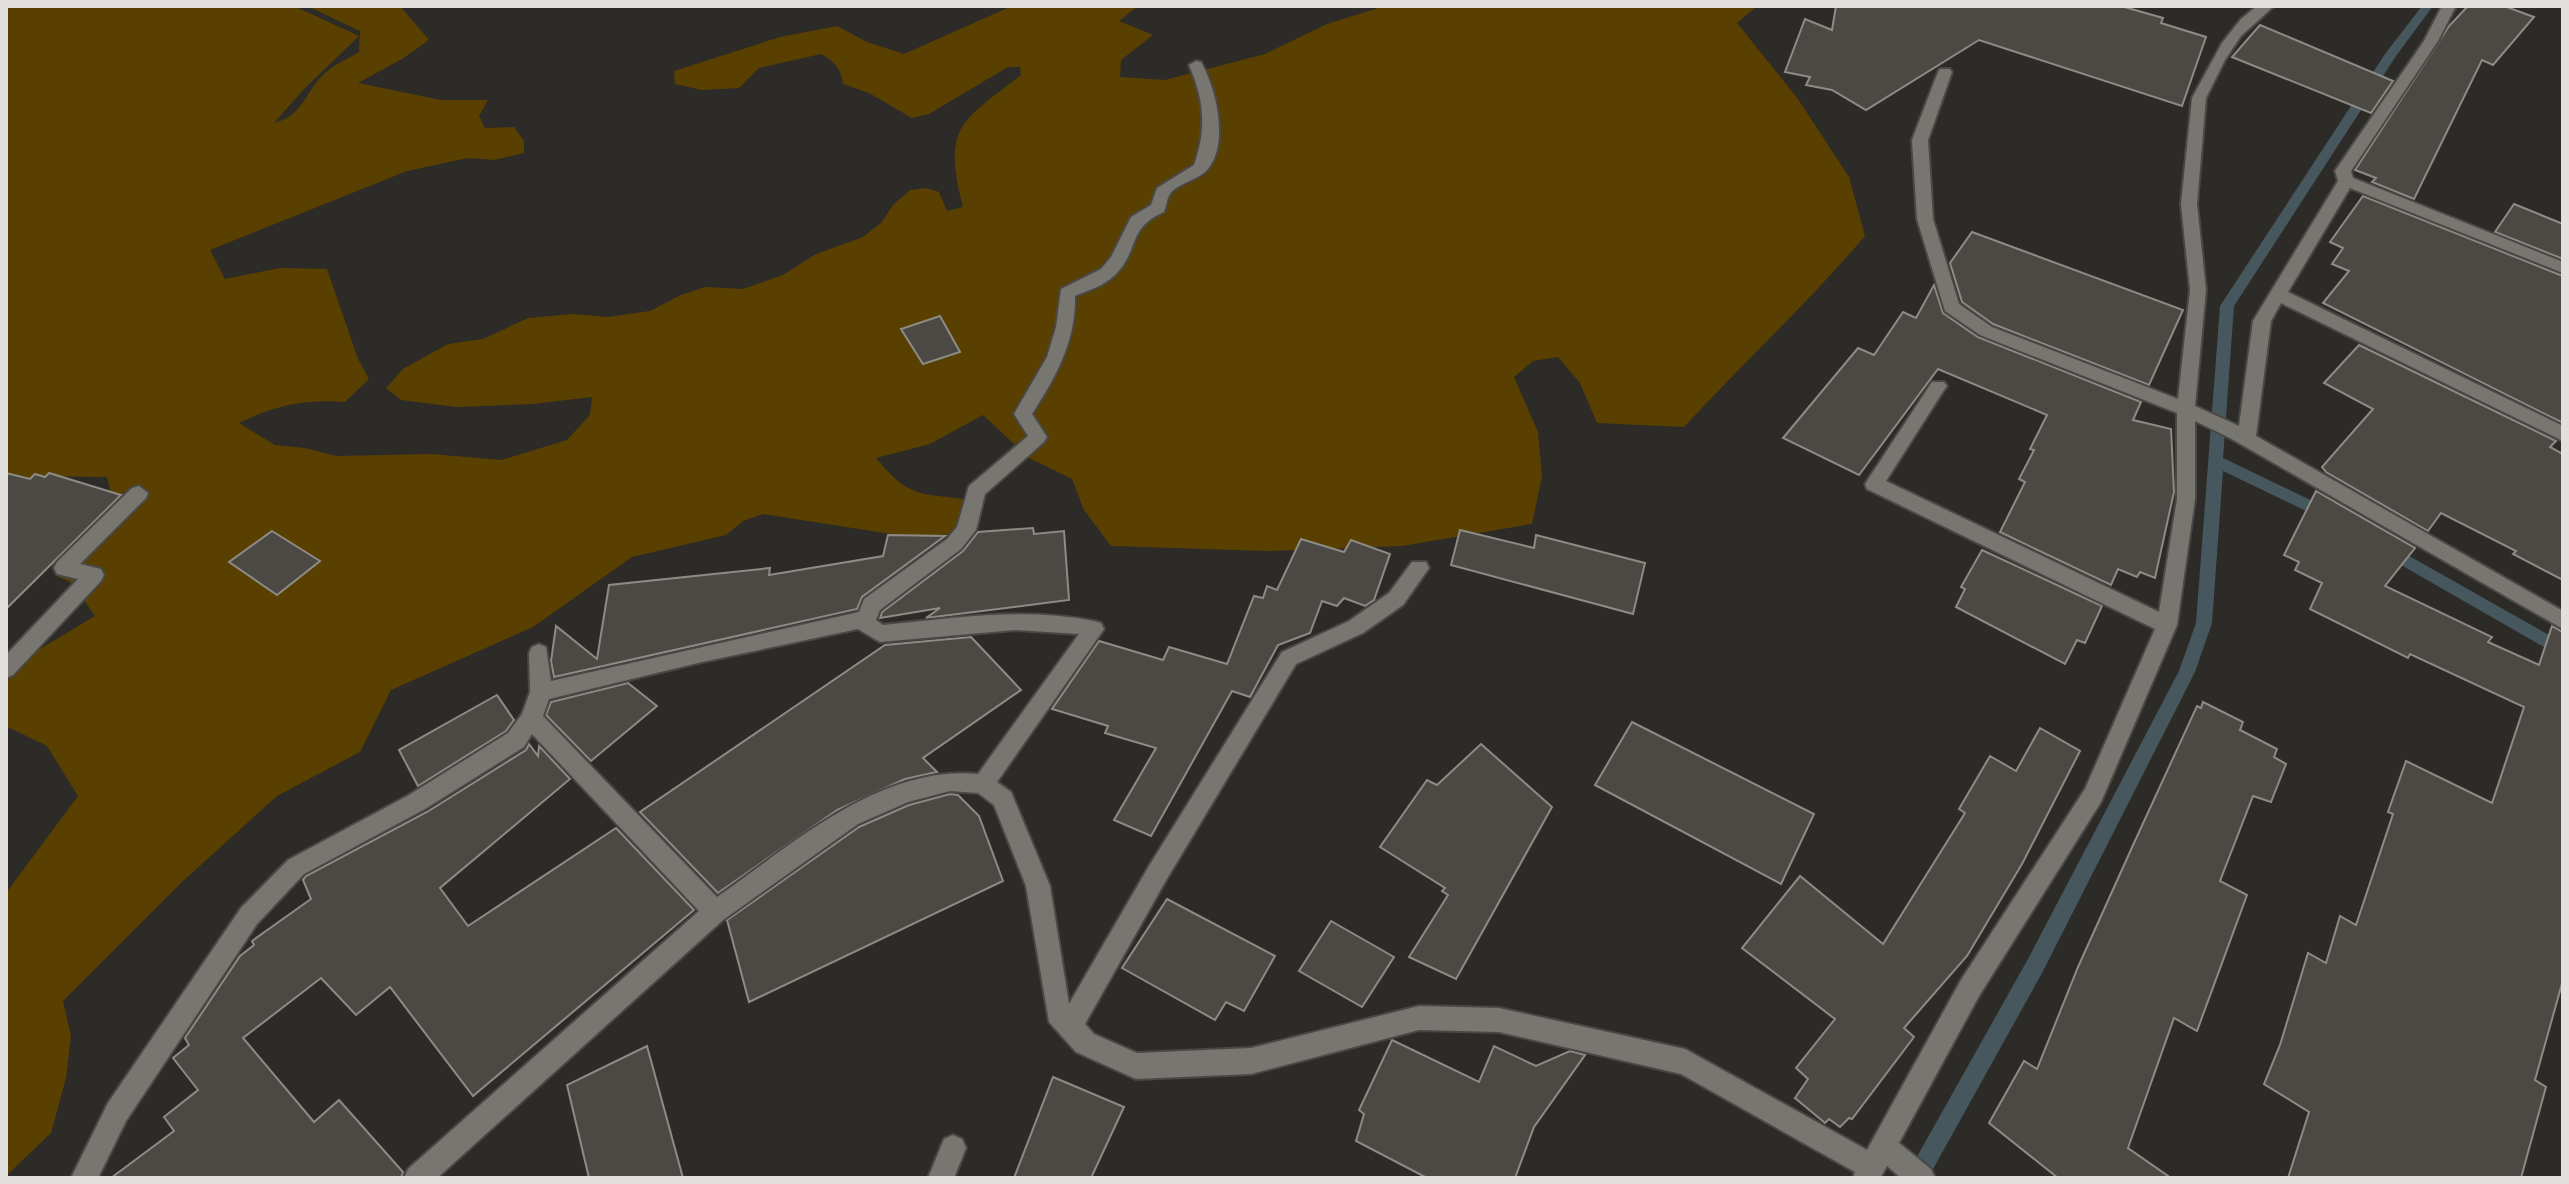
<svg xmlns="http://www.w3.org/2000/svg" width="2569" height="1184" font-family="Karla,sans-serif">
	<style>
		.green { fill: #594000 }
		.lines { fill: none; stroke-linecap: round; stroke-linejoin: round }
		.stream { fill: #46585d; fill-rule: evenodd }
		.building { fill: #4c4945; stroke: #8d8b86; stroke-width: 2 }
		.street-casing { stroke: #4a4845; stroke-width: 4 }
		.street { fill: #787671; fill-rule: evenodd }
	</style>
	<rect width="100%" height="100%" fill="#2d2b27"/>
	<path class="green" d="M6 6H294L359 36 304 89 274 123C302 116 304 95 322 76 331 66 348 59 359 52L360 31 307 6H400L429 40 402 59 358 83 441 100H488L479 116 485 128 514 127 524 141V153L494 160 468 158 407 171 210 250 225 279 280 268 327 269 358 359 369 379 345 402C306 399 275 405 239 423L275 445 305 448 336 456 431 454 501 460 567 440 590 415 592 397 533 404 456 407 401 400 386 388 403 369 448 344 483 339 528 318 573 314 608 317 650 311 681 295 705 287 743 289 783 275 816 254 863 237 882 222 893 205 910 190 926 188 939 192 947 211 963 207C942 126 961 122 1021 75L1020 67H1008L929 114 912 118 869 93 843 84C841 68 835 62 821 54L759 68 739 88 702 90 675 84 674 71 780 37 837 26 867 42 904 54 1012 6H1138L1119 21 1153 35 1121 60 1120 77 1165 80 1265 54 1327 24 1385 6H1757L1737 23 1798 99 1849 177 1865 236C1808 303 1744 362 1684 427L1597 423 1580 383 1558 357 1533 361 1514 377 1538 432 1542 476 1532 524 1402 546 1268 551 1111 546 1084 510 1072 479 1029 458 983 415 930 444 876 458C908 496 915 493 963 499L961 518 953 534 910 537 763 514 743 521 726 535 632 557 533 627 391 690 360 752 277 796 182 882 63 1001 71 1036 66 1078 51 1133 6 1176V893L78 796 47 746 8 727 6 682 40 649 95 616 72 583 55 575 50 557 113 501 107 477 34 476 6 499Z"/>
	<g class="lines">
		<g class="stream">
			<path d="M2422 6H2433L2396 56 2234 306 2223 458 2331 510 2334 514 2331 518H2321L2223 471 2212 623 2195 672 2042 973 1928 1178H1905L2028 959 2179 671 2196 623 2220 306 2385 54Z"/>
			<path d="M2388 544 2563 643V658L2382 554 2380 550Z"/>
		</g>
	</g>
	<g class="building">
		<path d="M1836 6H2121L2163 18 2161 23 2206 37 2182 106 1979 40 1866 110 1832 90 1806 85 1810 77 1785 72 1805 19 1832 30Z"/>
		<path d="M2468 6H2504L2534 17 2493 65 2482 60 2414 199 2372 182 2376 178 2355 170 2449 26Z"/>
		<path d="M2260 25 2393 81 2371 113 2232 57Z"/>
		<path d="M2363 196 2563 276V423L2323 303 2349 271 2332 264 2343 248 2330 242Z"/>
		<path d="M2514 204 2563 224V259L2495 232Z"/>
		<path d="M1972 232 2183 310 2149 385 1993 324 1962 302 1950 263Z"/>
		<path d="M1934 285 1943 313 1978 337 2141 402 2133 420 2171 429 2174 492 2155 578 2140 572 2137 577 2118 569 2111 585 2000 532 2025 482 2019 479 2034 450 2030 449 2047 415 1938 369 1859 475 1783 438 1858 348 1874 355 1903 312 1916 318Z"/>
		<path d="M940 316 960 352 923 364 901 329Z"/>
		<path d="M2359 345 2556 441 2550 447 2563 454V580L2513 554 2516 551 2441 513 2428 531 2326 472 2322 467 2373 409 2324 383Z"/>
		<path d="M6 473 30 479 35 474 45 477 49 473 121 495 6 609Z"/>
		<path d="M2316 491 2415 548 2385 586 2492 637 2488 642 2539 665 2552 626 2563 632V980L2535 1080 2546 1087 2521 1178H2288L2309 1112 2264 1084 2280 1045 2308 953 2326 963 2340 916 2356 925 2393 814 2388 812 2406 761 2492 803 2524 707 2410 654 2408 658 2310 609 2322 583 2295 570 2299 562 2284 555Z"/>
		<path d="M1033 528 1034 534 1064 531 1069 600 926 618 940 608 880 618 882 612 963 551 978 532Z"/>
		<path d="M1460 530 1534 548 1536 535 1645 563 1633 614 1451 565Z"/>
		<path d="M272 531 320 561 277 595 229 562Z"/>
		<path d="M888 535 945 536 862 597 857 609 554 677 551 661 556 626 597 659 609 585 770 568 769 575 883 556Z"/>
		<path d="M1301 539 1344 552 1351 540 1390 554 1374 600 1365 606 1344 598 1337 606 1322 601 1310 633 1278 645 1250 697 1232 691 1151 836 1114 820 1156 748 1105 733 1108 726 1052 709 1099 641 1163 660 1169 647 1227 664 1254 596 1263 598 1267 586 1277 590Z"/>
		<path d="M1982 550 2102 606 2085 643 2077 640 2065 664 1956 607 1965 589 1961 587Z"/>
		<path d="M971 637 1021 690 923 758 937 772 905 779 837 810 718 893 640 812 885 645Z"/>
		<path d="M628 683 657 706 591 761 546 715 551 702Z"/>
		<path d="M497 695 514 720 506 731 418 786 399 750Z"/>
		<path d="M2203 702 2243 722 2240 730 2277 749 2274 757 2286 764 2271 802 2253 796 2220 881 2247 895 2197 1031 2174 1018 2128 1148 2171 1178H2058L1989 1123 2024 1061 2037 1069 2078 967 2134 843 2197 706 2201 708Z"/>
		<path d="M1632 722 1814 814 1781 884 1595 785Z"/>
		<path d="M2040 728 2080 751 2022 864 1967 956 1904 1028 1914 1037 1852 1119 1849 1118 1840 1127 1829 1119 1825 1123 1795 1098 1808 1079 1796 1068 1835 1019 1742 948 1800 876 1883 944 1965 813 1959 809 1990 756 2016 771Z"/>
		<path d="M529 744 538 756 539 746 570 779 440 888 468 926 616 828 694 910 473 1096 390 987 356 1015 321 978 243 1038 314 1122 339 1100 403 1172 401 1178H111L174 1131 164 1117 198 1090 173 1058 189 1045 185 1038 240 956 254 945 252 941 311 899 303 880 306 876 427 812 526 750Z"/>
		<path d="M1481 744 1552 807 1456 979 1409 957 1448 895 1442 891 1445 888 1380 847 1427 780 1437 785Z"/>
		<path d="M950 794 958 795 979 816 1003 881 749 1002 727 920 859 827 909 805Z"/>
		<path d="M1167 899 1275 956 1244 1011 1226 1002 1215 1020 1122 968Z"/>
		<path d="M1331 921 1394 957 1362 1007 1299 971Z"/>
		<path d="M1392 1040 1479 1082 1494 1046 1536 1066 1570 1051 1585 1055 1534 1127 1515 1178H1427L1356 1141 1364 1114 1359 1110Z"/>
		<path d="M647 1046 683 1178H589L567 1085Z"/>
		<path d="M1053 1077 1124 1107 1091 1178H1014Z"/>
	</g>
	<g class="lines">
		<g class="street-casing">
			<g id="street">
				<path d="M2257 6H2274L2241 36 2225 60 2206 98 2197 204 2206 290 2195 406 2239 426 2253 321 2338 181 2335 171 2424 41 2442 6H2456L2438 41 2351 171 2353 178 2563 262V273L2350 188 2288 292 2563 426V441L2281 303 2271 321 2256 436 2563 611V629L2230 438 2195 421V499L2177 625 2101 802 1979 996 1899 1143 1931 1169 1935 1178H1901L1887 1166 1880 1178H1853L1855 1172 1681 1074 1499 1032 1419 1030 1251 1074 1136 1079 1127 1075 1076 1052 1049 1022 1026 886 994 805 978 793 950 791 908 802 858 824 723 920 437 1178H404L408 1169 699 911 532 734 524 747 425 809 304 874 257 924 126 1121 98 1178H71L108 1103 241 908 288 860 409 795 508 733 522 714 530 692 529 653 532 647 539 644 546 647 551 681 859 612 864 599 947 539 957 527 969 486 1028 436 1014 414 1047 357 1056 327 1061 289 1101 269 1111 257 1131 217 1151 205 1157 188 1194 165C1207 128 1204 100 1189 65L1196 61 1201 62C1216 88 1230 144 1207 170 1198 180 1178 183 1170 194 1167 198 1166 207 1164 212 1127 228 1140 250 1115 275 1104 286 1089 290 1075 296 1076 341 1056 377 1032 414L1047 437 1044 442 985 494 976 530 961 549 880 610 876 620 883 625C954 618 1023 607 1094 621L1101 623 1104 629 997 782 1011 792 1050 886 1069 1004 1149 866 1282 652 1349 621 1389 593 1412 562H1426L1429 568 1403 605 1363 633 1296 664 1165 882 1085 1024 1094 1034 1137 1053 1251 1048 1419 1006 1499 1008 1685 1049 1867 1150 1961 980 2085 789 2155 629 1867 489 1865 484 1932 382H1944L1947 386 1944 390 1886 481 2159 612 2177 499V413L1980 335 1945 311 1917 219 1912 140 1938 72 1940 69H1950L1952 72 1928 140 1933 219 1959 304 1992 327 2178 399 2190 290 2181 204 2192 98 2222 43 2241 19ZM858 629 880 642 1015 630 1079 634 978 774C879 765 792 845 717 897L543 716 549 699 702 662Z"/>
				<path d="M139 486 148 493 146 498 80 564 101 569 104 575 101 581 13 675 6 678V655L78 579 57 574 54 568 57 562 132 488Z"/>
				<path d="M953 1135 962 1139 966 1148 954 1178H928L944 1139Z"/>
			</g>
		</g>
		<use href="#street" class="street"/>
	</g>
	<rect width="2569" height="1184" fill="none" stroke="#e1e0dd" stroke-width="16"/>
</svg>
